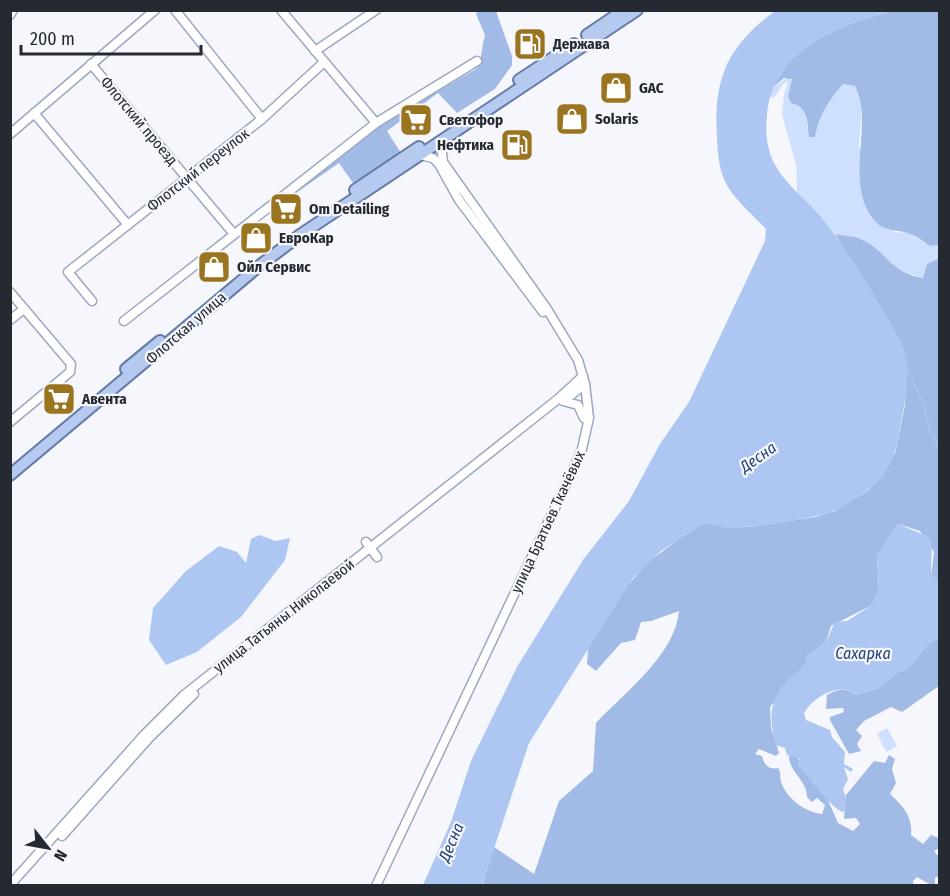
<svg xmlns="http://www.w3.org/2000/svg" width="950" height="896" font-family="'Fira Sans Condensed',sans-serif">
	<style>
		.green { fill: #cfe0fe }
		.forest { fill: #a2bae6 }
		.water { fill: #aec6f2 }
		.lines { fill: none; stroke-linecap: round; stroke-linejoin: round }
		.stream { stroke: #aec6f2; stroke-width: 1.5 }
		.minor-casing { stroke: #9ba8c0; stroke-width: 11 }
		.major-casing { stroke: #637aa6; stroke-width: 14 }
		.minor { stroke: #fff; stroke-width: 8 }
		.major { stroke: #b6caef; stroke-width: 10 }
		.labels { text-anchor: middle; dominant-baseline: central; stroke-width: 4.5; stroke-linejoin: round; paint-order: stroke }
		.poi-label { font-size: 15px; font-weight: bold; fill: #242932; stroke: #f5f7fc; text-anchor: start }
		.street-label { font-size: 15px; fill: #242932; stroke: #f5f7fc }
		.water-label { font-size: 16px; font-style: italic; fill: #264278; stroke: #f5f7fc }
	</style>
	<rect width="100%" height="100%" fill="#f5f7fc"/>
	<g class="green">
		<path d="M790 76 799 105 805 111 809 137H815C819 115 829 100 843 84L855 86 862 100 859 147 895 232 909 233 930 246 939 245V258L927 264 923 278 897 270 881 253 862 239 835 234 799 196 797 192 796 165 782 115 784 95 788 81 783 84 774 98 770 97 772 88Z"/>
		<path d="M887 728 897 746 886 752 877 734Z"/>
	</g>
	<g class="forest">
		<path d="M478 11H496L512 56V65L495 89 457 113 438 93 387 131 401 153 355 186 339 163 250 225 374 128 476 69C483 58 481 48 485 35L476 14Z"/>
		<path d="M893 11H939V245L930 246C924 242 917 236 910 234 899 229 885 232 876 222 842 184 875 123 855 86L843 84C829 100 819 115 815 137H809C807 122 809 107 791 103L788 97 792 79 784 78 772 88C779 78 785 65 794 57 819 33 861 19 893 11Z"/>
		<path d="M835 234C844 236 856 236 863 240 888 253 891 273 923 278L927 264 939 258V580L931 576 934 552 920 531 898 524 877 556 879 590 872 605 831 626 826 642 808 655 806 663 770 707 771 728 779 753 776 756 759 749 755 754 762 756C764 765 769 770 778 768 782 774 779 776 781 782 787 799 805 812 822 814L825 805 817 798 812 802 807 797C807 780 789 772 789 756L793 755 800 760 799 765 826 796 838 823 853 831 860 824 856 818 844 819 846 795 874 761 885 763 889 755 895 759 892 769 896 783 890 794C903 806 913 817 911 835L923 844 931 835 939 838V848L934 851 939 857V876L935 878V884L931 885 917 877 913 881 914 886H482L494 847 534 874 559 801 593 771 596 723C625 692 675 655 679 611L651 621 641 622 635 640 621 643 596 671 587 664 588 649 623 591 647 563 687 533 705 523 750 527 815 517 835 511 869 490 895 453 905 405 906 365 889 321Z"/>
		<path d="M939 638V686L902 712 891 707 864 721 856 730 862 736 857 744 861 751 849 754 830 720V717L844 712 843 708 826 709 827 695C836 690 846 686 855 695L879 688 896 673 908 669 929 643Z"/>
	</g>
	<g class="water">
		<path d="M775 11H893C839 25 771 52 767 116 765 133 767 150 775 165 787 186 805 198 820 216 845 246 866 280 885 314 891 325 900 338 904 350 911 374 905 403 900 427 895 456 889 478 862 494 853 500 844 507 834 511 817 518 746 529 727 528 720 527 712 524 705 523L661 551 633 578 529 743 482 885H423L451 822 471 761 517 667 583 560 629 501 660 444 689 402 765 241 766 229C753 215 738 203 728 187 719 172 718 156 717 138 713 80 727 46 775 11Z"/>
		<path d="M898 524C940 543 931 528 931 576L939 580V638L929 643 908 669 896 673 879 688 855 695C841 680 810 699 804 714L806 720 830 730 832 737 845 752 844 764 853 769 851 772 844 767 848 779 843 789C846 796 848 806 844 812 833 811 807 776 799 765L800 759 787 755 785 748 776 745C768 718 769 697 792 676 800 669 806 667 807 655L826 642 835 622 847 621 872 605 879 590 877 556Z"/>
		<path d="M259 535 276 541 290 538 285 560 241 617 197 652 166 665 149 640 153 608 186 571 219 546 237 552 246 563 251 539Z"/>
	</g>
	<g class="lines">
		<g class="stream">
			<path d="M906 365 924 406 931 434"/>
			<path d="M934 437 940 454"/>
			<path d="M931 576 940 567"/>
		</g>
		<g class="minor-casing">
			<g id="minor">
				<path d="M175 10 262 119"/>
				<path d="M281 10 376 123"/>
				<path d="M10 15 13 10"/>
				<path d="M315 51 376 10"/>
				<path d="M91 64 233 233"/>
				<path d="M34 113 128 225"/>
				<path d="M10 134 155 10"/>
				<path d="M420 155 433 158 439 164 459 200 543 312"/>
				<path d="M10 292 71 364 70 372 10 422"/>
				<path d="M92 301 68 272 262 119 323 63"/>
				<path d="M10 320 24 309"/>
				<path d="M124 321 376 123 477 61"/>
				<path d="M566 399 585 384"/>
				<path d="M563 401 578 405 584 418"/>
				<path d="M366 542 377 557"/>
				<path d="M62 836 149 738 194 694"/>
				<path d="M10 885 145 734 184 695 558 399 583 376"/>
				<path d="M376 886 572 472 582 449 589 418 585 384 578 360 547 309 443 162 441 145 445 138"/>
			</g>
		</g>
		<g class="major-casing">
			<g id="major">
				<path d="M587 35 624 10"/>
				<path d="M519 80 574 44"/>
				<path d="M355 190 419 147"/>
				<path d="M126 369 160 341"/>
				<path d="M10 475 259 266 300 235 637 10"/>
			</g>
		</g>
		<use href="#minor" class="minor"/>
		<use href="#major" class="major"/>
	</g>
	<defs>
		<g id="fuel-square" transform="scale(1.725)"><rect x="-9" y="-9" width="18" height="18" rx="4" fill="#9b7420" stroke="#f5f7fc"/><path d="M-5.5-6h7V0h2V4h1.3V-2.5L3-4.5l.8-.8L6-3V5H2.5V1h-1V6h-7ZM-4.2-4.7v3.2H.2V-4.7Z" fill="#fff"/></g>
		<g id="shop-square" transform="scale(1.725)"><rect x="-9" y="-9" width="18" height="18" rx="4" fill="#9b7420" stroke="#f5f7fc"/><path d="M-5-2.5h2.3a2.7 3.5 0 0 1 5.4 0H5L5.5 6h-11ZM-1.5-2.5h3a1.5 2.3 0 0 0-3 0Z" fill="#fff"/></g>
		<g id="supermarket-square" transform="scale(1.725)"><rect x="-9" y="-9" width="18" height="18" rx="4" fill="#9b7420" stroke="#f5f7fc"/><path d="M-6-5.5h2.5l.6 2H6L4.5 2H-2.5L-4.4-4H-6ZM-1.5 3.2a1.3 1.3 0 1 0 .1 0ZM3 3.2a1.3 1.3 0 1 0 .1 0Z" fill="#fff"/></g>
	</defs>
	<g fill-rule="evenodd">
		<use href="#fuel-square" x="530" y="44"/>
		<use href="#shop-square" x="616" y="88"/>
		<use href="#shop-square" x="572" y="119"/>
		<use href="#supermarket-square" x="416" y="120"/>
		<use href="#fuel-square" x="517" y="145"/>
		<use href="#supermarket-square" x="286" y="209"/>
		<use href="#shop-square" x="256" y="238"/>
		<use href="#shop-square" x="214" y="267"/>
		<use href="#supermarket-square" x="59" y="399"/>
	</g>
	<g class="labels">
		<g class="poi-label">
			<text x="553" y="44">Держава</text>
			<text x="639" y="88">GAC</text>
			<text x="595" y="119">Solaris</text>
			<text x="439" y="120">Светофор</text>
			<text x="494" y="145" text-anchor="end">Нефтика</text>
			<text x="309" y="209">Om Detailing</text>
			<text x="279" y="238">ЕвроКар</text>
			<text x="237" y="267">Ойл Сервис</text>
			<text x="82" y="399">Авента</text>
		</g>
		<g class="street-label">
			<text transform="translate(139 121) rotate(50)">Флотский проезд</text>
			<text transform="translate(198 170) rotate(-38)">Флотский переулок</text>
			<text transform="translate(186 328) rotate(-41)">Флотская улица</text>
			<text transform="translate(548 522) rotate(-65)">улица Братьев Ткачёвых</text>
			<text transform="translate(284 616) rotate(-38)">улица Татьяны Николаевой</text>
		</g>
		<g class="water-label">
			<text transform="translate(758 457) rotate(-35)">Десна</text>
			<text x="863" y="653">Сахарка</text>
			<text transform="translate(451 842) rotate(-67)">Десна</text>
		</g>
	</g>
	<rect width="950" height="896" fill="none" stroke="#242932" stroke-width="24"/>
	<g transform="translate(48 848) rotate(121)" stroke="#f5f7fc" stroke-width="4.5" paint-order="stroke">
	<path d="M0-4.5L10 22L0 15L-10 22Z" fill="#242932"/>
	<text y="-9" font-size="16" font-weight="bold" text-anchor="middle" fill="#242932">N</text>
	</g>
	<path d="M21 45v9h180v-9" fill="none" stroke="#242932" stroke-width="3"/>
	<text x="30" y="45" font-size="18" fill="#242932" stroke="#f5f7fc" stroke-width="4.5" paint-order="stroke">200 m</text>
</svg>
